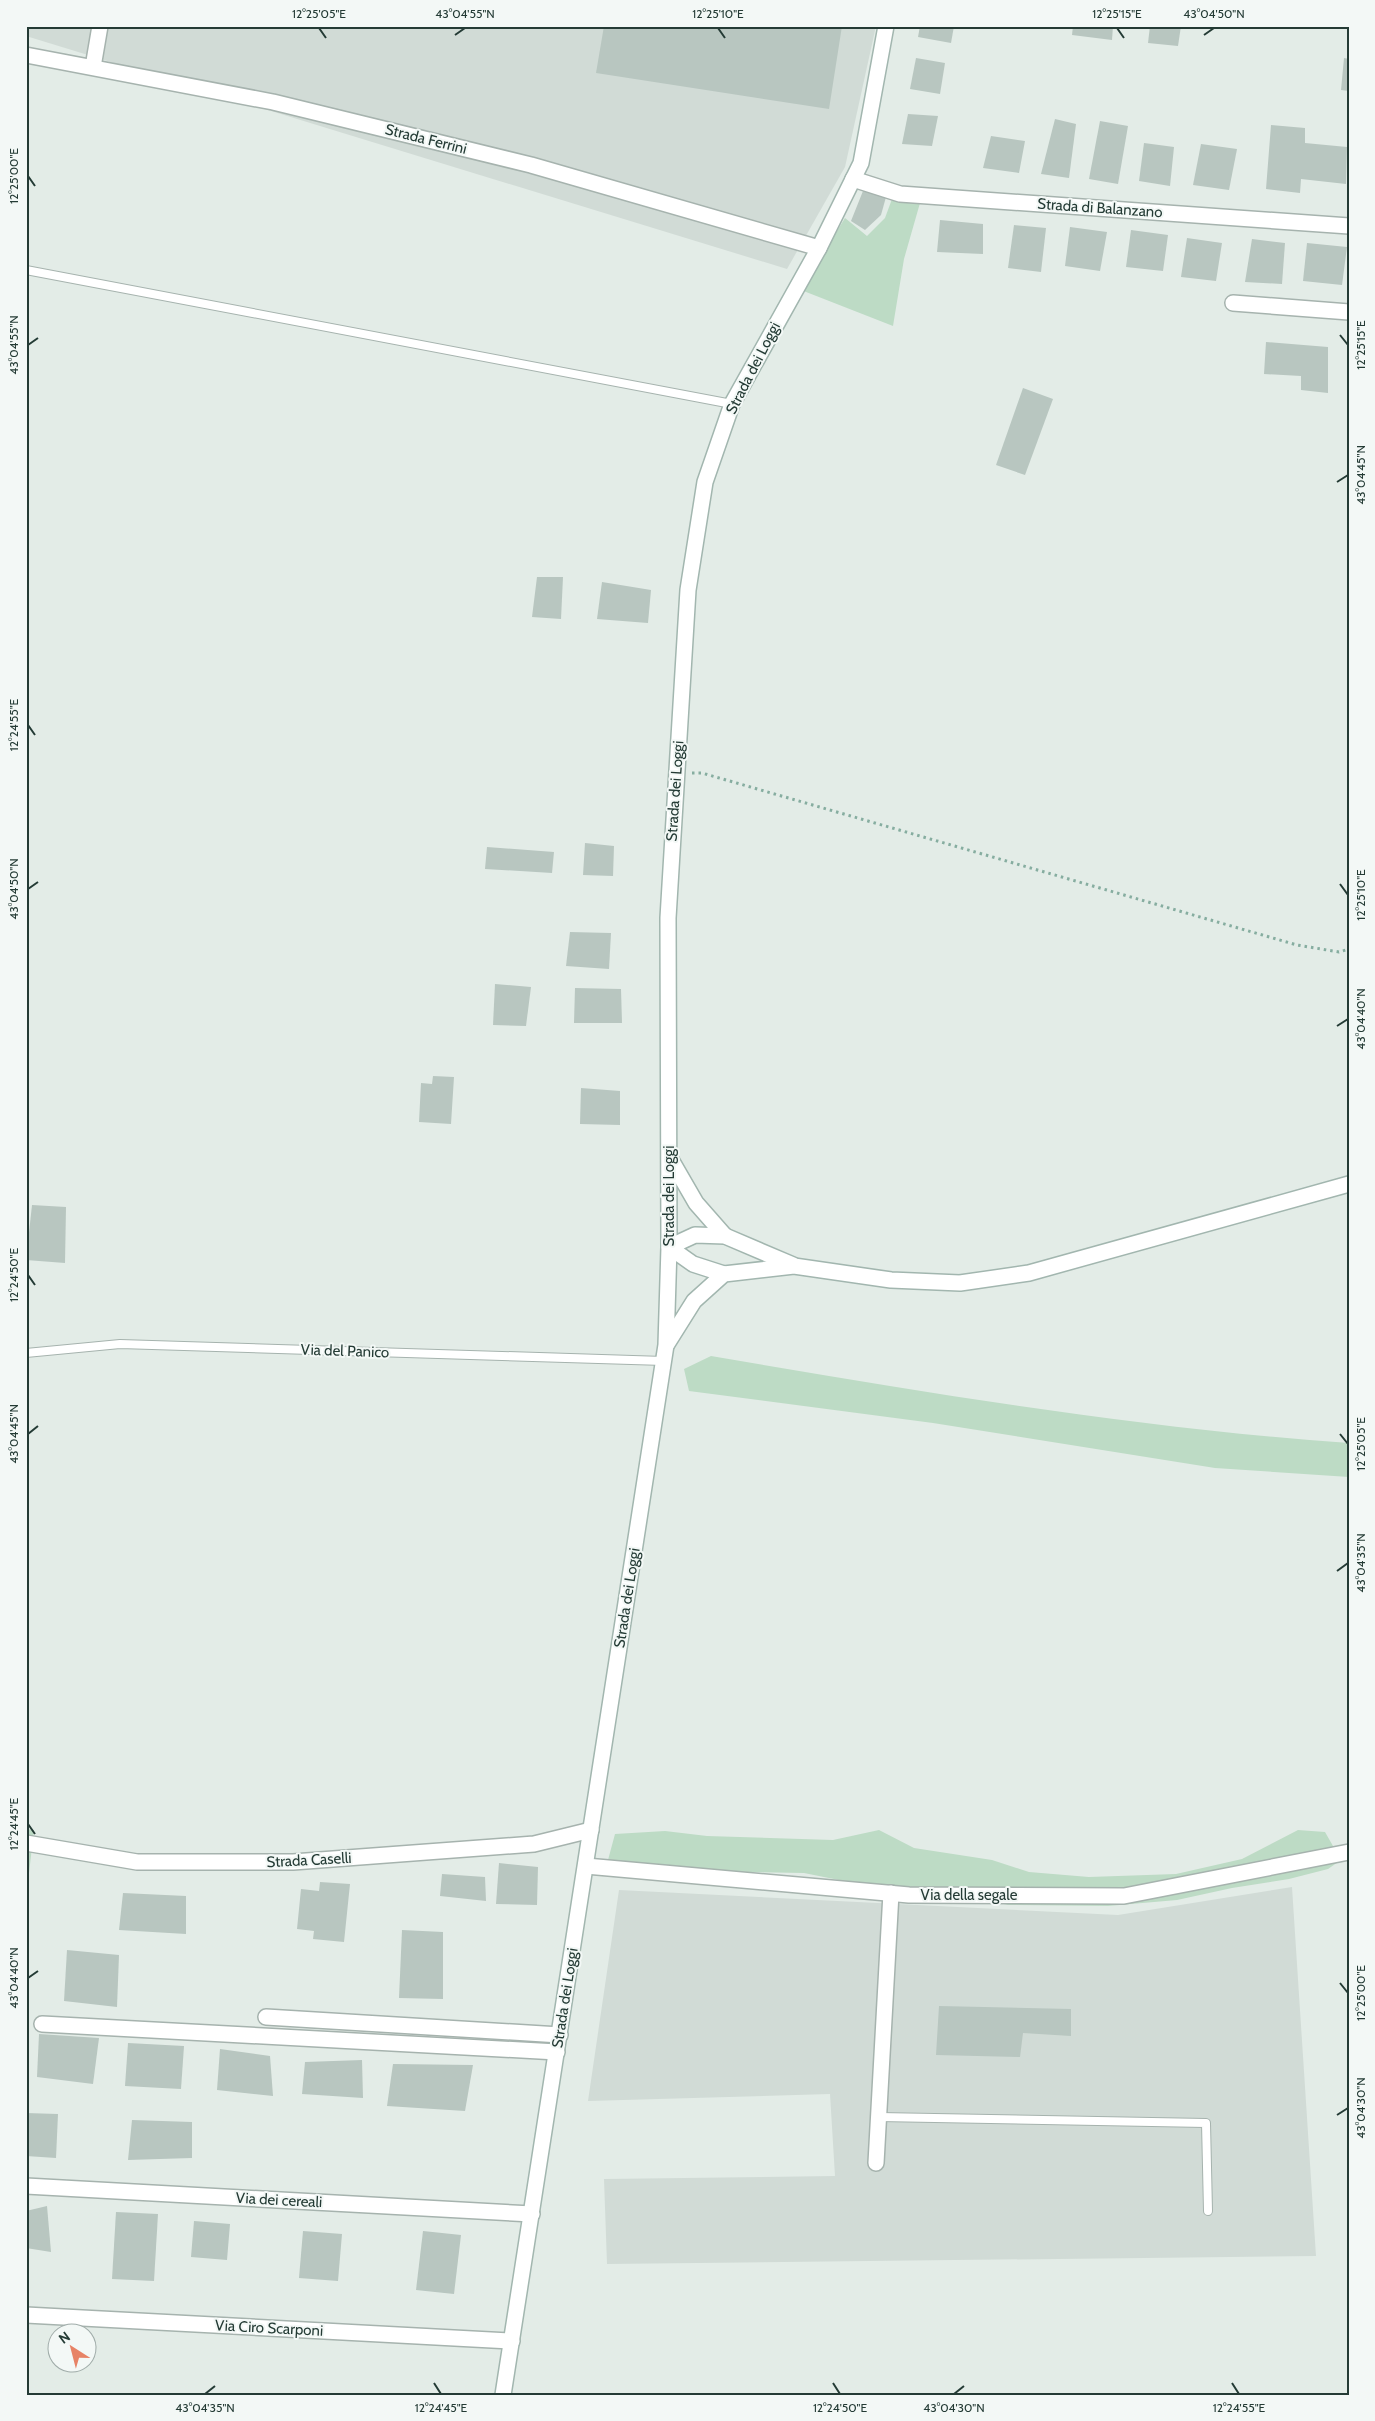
<svg xmlns="http://www.w3.org/2000/svg" width="1375" height="2421" font-family="Cabin,sans-serif">
	<style>
		.built { fill: #d1dbd6 }
		.green { fill: #bddbc5 }
		.building { fill: #b8c6c0 }
		.lines { fill: none; stroke-linecap: round; stroke-linejoin: round }
		.lane-casing { stroke: #a6b3ae; stroke-width: 10 }
		.street-casing { stroke: #a6b3ae; stroke-width: 18 }
		.secondary-casing { stroke: #a2b6af; stroke-width: 18 }
		.path { stroke: #86ada0; stroke-width: 3; stroke-dasharray: 2.5 4; stroke-linecap: butt }
		.lane { stroke: #fff; stroke-width: 8 }
		.street { stroke: #fff; stroke-width: 15 }
		.secondary { stroke: #fff; stroke-width: 15 }
		.ticks { fill: none; stroke: #243b35; stroke-width: 2 }
		.labels { text-anchor: middle; dominant-baseline: central; stroke-width: 4; stroke-linejoin: round; paint-order: stroke }
		.street-label { font-size: 15px; fill: #243b35; stroke: #f3f8f6 }
		.neatline { fill: none; stroke: #243b35; stroke-width: 2 }
		.ticks-label { font-size: 12px; text-anchor: middle; fill: #243b35 }
	</style>
	<rect width="100%" height="100%" fill="#e3ece7"/>
	<g class="built">
		<path d="M26 26H876L845 167 787 269 26 36Z"/>
		<path d="M1292 1887 1316 2256 607 2264 604 2179 835 2176 830 2094 588 2101 619 1890 1118 1915Z"/>
	</g>
	<g class="green">
		<path d="M892 199 920 203 904 259 893 326 801 290 845 218 867 236 885 218Z"/>
		<path d="M711 1356C923 1392 1135 1428 1349 1443V1477L1215 1468 933 1423 689 1391 684 1369Z"/>
		<path d="M26 1829 34 1830 26 1899Z"/>
		<path d="M879 1830 914 1848 992 1860 1029 1872 1089 1877 1176 1874 1242 1859 1298 1830 1325 1832 1341 1860 1328 1869 1289 1879 1232 1888 1177 1900 1108 1906 1008 1905 940 1889 854 1883 804 1873 651 1870 608 1860 615 1834 665 1831 707 1836 833 1840Z"/>
	</g>
	<g class="building">
		<path d="M604 26H842L829 109 596 73Z"/>
		<path d="M920 26H954L951 43 918 37Z"/>
		<path d="M1073 26H1113L1112 40 1072 35Z"/>
		<path d="M1150 26H1181L1178 46 1148 43Z"/>
		<path d="M916 58 945 63 940 94 910 89Z"/>
		<path d="M1344 58 1349 59V91L1341 90Z"/>
		<path d="M908 114 938 116 932 146 902 144Z"/>
		<path d="M1055 119 1076 124 1069 178 1041 174Z"/>
		<path d="M1100 121 1128 126 1118 184 1089 179Z"/>
		<path d="M1271 125 1305 128V143L1347 147 1346 184 1301 179 1300 193 1266 189Z"/>
		<path d="M991 136 1025 141 1019 173 983 168Z"/>
		<path d="M1144 143 1174 147 1170 186 1139 181Z"/>
		<path d="M1201 144 1237 149 1229 190 1193 185Z"/>
		<path d="M863 191 886 197 881 215 865 230 851 221Z"/>
		<path d="M940 220 983 224V254L937 252Z"/>
		<path d="M1014 225 1046 228 1041 272 1008 268Z"/>
		<path d="M1070 227 1107 232 1100 271 1065 266Z"/>
		<path d="M1131 230 1168 235 1163 271 1126 267Z"/>
		<path d="M1187 238 1222 243 1216 281 1181 277Z"/>
		<path d="M1252 239 1285 243 1282 284 1245 282Z"/>
		<path d="M1307 243 1347 247 1342 285 1303 281Z"/>
		<path d="M1266 342 1328 347V393L1301 390V376L1264 374Z"/>
		<path d="M1023 388 1053 399 1025 475 996 465Z"/>
		<path d="M537 577H563L561 619 532 617Z"/>
		<path d="M602 582 651 590 648 623 597 619Z"/>
		<path d="M585 843 614 846 613 876 583 875Z"/>
		<path d="M487 847 554 852 552 873 485 869Z"/>
		<path d="M570 932 611 933 609 969 566 966Z"/>
		<path d="M495 984 531 987 526 1026 493 1025Z"/>
		<path d="M575 988 621 989 622 1023H574Z"/>
		<path d="M433 1076 454 1077 451 1124 419 1122 421 1083 432 1084Z"/>
		<path d="M581 1088 620 1091V1125L580 1124Z"/>
		<path d="M32 1205 66 1207 65 1263 26 1260Z"/>
		<path d="M499 1863 538 1867 537 1905 496 1904Z"/>
		<path d="M442 1874 485 1877 486 1901 440 1896Z"/>
		<path d="M320 1882 350 1884 344 1942 313 1939 314 1931 297 1929 301 1889 319 1891Z"/>
		<path d="M123 1893 186 1896V1934L119 1930Z"/>
		<path d="M402 1930 443 1932V1999L399 1998Z"/>
		<path d="M67 1950 119 1955 117 2007 64 2001Z"/>
		<path d="M939 2006 1071 2009V2036L1023 2033 1020 2057 936 2055Z"/>
		<path d="M39 2034 99 2038 93 2084 37 2077Z"/>
		<path d="M128 2043 184 2046 181 2089 125 2086Z"/>
		<path d="M220 2049 270 2056 273 2096 217 2090Z"/>
		<path d="M362 2060 363 2098 302 2094 305 2062Z"/>
		<path d="M393 2064 473 2065 465 2111 387 2106Z"/>
		<path d="M26 2113 58 2114 56 2158 26 2156Z"/>
		<path d="M132 2120 192 2122V2158L128 2160Z"/>
		<path d="M47 2206 51 2252 26 2248V2211Z"/>
		<path d="M116 2212 158 2214 154 2281 112 2279Z"/>
		<path d="M194 2221 230 2224 227 2260 191 2257Z"/>
		<path d="M303 2231 342 2234 338 2281 299 2278Z"/>
		<path d="M423 2231 461 2235 454 2294 416 2290Z"/>
	</g>
	<g class="lines">
		<g class="lane-casing">
			<g id="lane">
				<path d="M26 270 732 404"/>
				<path d="M26 1353 120 1344 664 1361"/>
				<path d="M879 2117 1206 2123 1208 2211"/>
			</g>
		</g>
		<g class="street-casing">
			<g id="street">
				<path d="M26 55 273 102 531 165 819 248"/>
				<path d="M93 67 100 26"/>
				<path d="M853 179 900 194 1349 226"/>
				<path d="M1233 303 1349 312"/>
				<path d="M26 1843 137 1862H293L534 1844 591 1830"/>
				<path d="M586 1866 909 1895 1124 1896 1349 1852"/>
				<path d="M266 2017 560 2035"/>
				<path d="M42 2024 557 2052"/>
				<path d="M876 2163 891 1893"/>
				<path d="M26 2186 532 2214"/>
				<path d="M26 2315 512 2341"/>
			</g>
		</g>
		<g class="secondary-casing">
			<g id="secondary">
				<path d="M670 1158 696 1203 725 1236"/>
				<path d="M724 1274 693 1264 669 1247 695 1235 725 1236 793 1265"/>
				<path d="M667 1344 694 1301 724 1274 794 1266 891 1280 960 1283 1029 1273 1349 1184"/>
				<path d="M503 2395 666 1345 669 1247 668 918 688 590 705 482 732 404 819 248 861 163 886 26"/>
			</g>
		</g>
		<path class="path" d="M692 773H702L1297 945 1339 952 1349 949"/>
		<use href="#lane" class="lane"/>
		<use href="#street" class="street"/>
		<use href="#secondary" class="secondary"/>
	</g>
	<path class="ticks" d="M319 28 326 38M718 28 725 38M1117 28 1124 38M455 35 465 28M1204 35 1214 28M28 176 35 186M1340 335 1348 345M28 345 38 338M1337 482 1348 475M28 725 35 735M1340 884 1348 895M28 889 38 882M1337 1026 1348 1019M28 1275 35 1285M28 1434 38 1426M1340 1434 1348 1444M1337 1571 1348 1563M28 1824 35 1834M28 1978 38 1971M1340 1983 1348 1993M1337 2115 1348 2108M434 2383 441 2394M833 2383 840 2394M1232 2383 1239 2394M205 2394 215 2386M954 2394 964 2386"/>
	<g class="labels">
		<g class="street-label">
			<text transform="translate(426 139) rotate(14)">Strada Ferrini</text>
			<text transform="translate(1100 208) rotate(4)">Strada di Balanzano</text>
			<text transform="translate(753 368) rotate(-63)">Strada dei Loggi</text>
			<text transform="translate(675 791) rotate(-86)">Strada dei Loggi</text>
			<text transform="translate(669 1196) rotate(-90)">Strada dei Loggi</text>
			<text transform="translate(345 1351) rotate(2)">Via del Panico</text>
			<text transform="translate(627 1598) rotate(-81)">Strada dei Loggi</text>
			<text transform="translate(309 1860) rotate(-3)">Strada Caselli</text>
			<text x="969" y="1895">Via della segale</text>
			<text transform="translate(565 1998) rotate(-81)">Strada dei Loggi</text>
			<text transform="translate(279 2200) rotate(3)">Via dei cereali</text>
			<text transform="translate(269 2328) rotate(3)">Via Ciro Scarponi</text>
		</g>
	</g>
	<rect width="1375" height="2421" fill="none" stroke="#f3f8f6" stroke-width="55"/>
	<g transform="translate(72 2348) rotate(324)"><circle r="24" fill="#f3f8f6" stroke="#a0aca9"/>
	<path d="M0-4L9 19L0 12L-9 19Z" fill="#e78366"/>
	<text y="-8" font-size="14" font-weight="bold" text-anchor="middle" fill="#243b35">N</text>
	</g>
	<rect x="28" y="28" width="1320" height="2366" class="neatline"/>
	<g class="ticks-label">
		<text x="319" y="18">12°25'05"E</text>
		<text x="465" y="18">43°04'55"N</text>
		<text x="718" y="18">12°25'10"E</text>
		<text x="1117" y="18">12°25'15"E</text>
		<text x="1214" y="18">43°04'50"N</text>
		<text transform="translate(14 176) rotate(-90)" y="4">12°25'00"E</text>
		<text transform="translate(14 345) rotate(-90)" y="4">43°04'55"N</text>
		<text transform="translate(1361 345) rotate(-90)" y="4">12°25'15"E</text>
		<text transform="translate(1361 475) rotate(-90)" y="4">43°04'45"N</text>
		<text transform="translate(14 725) rotate(-90)" y="4">12°24'55"E</text>
		<text transform="translate(14 889) rotate(-90)" y="4">43°04'50"N</text>
		<text transform="translate(1361 895) rotate(-90)" y="4">12°25'10"E</text>
		<text transform="translate(1361 1019) rotate(-90)" y="4">43°04'40"N</text>
		<text transform="translate(14 1275) rotate(-90)" y="4">12°24'50"E</text>
		<text transform="translate(14 1434) rotate(-90)" y="4">43°04'45"N</text>
		<text transform="translate(1361 1444) rotate(-90)" y="4">12°25'05"E</text>
		<text transform="translate(1361 1563) rotate(-90)" y="4">43°04'35"N</text>
		<text transform="translate(14 1824) rotate(-90)" y="4">12°24'45"E</text>
		<text transform="translate(14 1978) rotate(-90)" y="4">43°04'40"N</text>
		<text transform="translate(1361 1993) rotate(-90)" y="4">12°25'00"E</text>
		<text transform="translate(1361 2108) rotate(-90)" y="4">43°04'30"N</text>
		<text x="205" y="2412">43°04'35"N</text>
		<text x="441" y="2412">12°24'45"E</text>
		<text x="840" y="2412">12°24'50"E</text>
		<text x="954" y="2412">43°04'30"N</text>
		<text x="1239" y="2412">12°24'55"E</text>
	</g>
</svg>
